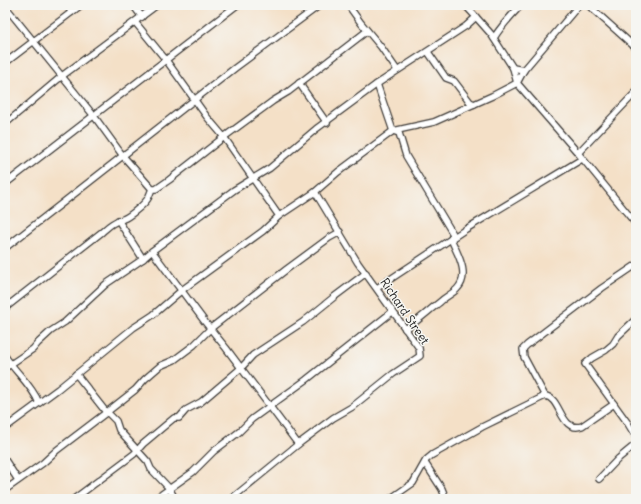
<svg xmlns="http://www.w3.org/2000/svg" width="641" height="504" font-family="Delius,sans-serif">
	<style>
		.lines { fill: none; stroke-linecap: round; stroke-linejoin: round }
		.minor-casing { stroke: #3c3936; stroke-width: 8 }
		.minor { stroke: #fff; stroke-width: 5.5 }
		.labels { text-anchor: middle; dominant-baseline: central; stroke-width: 3; stroke-linejoin: round; paint-order: stroke }
		.street-label { font-size: 12px; fill: #1c1c1c; stroke: #f6f6f2 }
	</style>
	<rect width="100%" height="100%" fill="#f6f6f2"/>
	<filter id="ink" filterUnits="userSpaceOnUse"><feTurbulence type="fractalNoise" baseFrequency=".025" numOctaves="2"/><feDisplacementMap in="SourceGraphic" scale="8" xChannelSelector="R" yChannelSelector="G"/><feConvolveMatrix kernelMatrix="1 2 1 2 8 2 1 2 1" color-interpolation-filters="sRGB"/></filter>
	<filter id="wash" filterUnits="userSpaceOnUse"><feTurbulence type="fractalNoise" baseFrequency=".012" numOctaves="4" result="noise"/><feDisplacementMap in="SourceGraphic" scale="16" xChannelSelector="R" yChannelSelector="G"/><feGaussianBlur stdDeviation="0.9" result="paint"/><feColorMatrix in="noise" values="0 0 0 0 0 0 0 0 0 0 0 0 0 0 0 0 0 1.4 0 .05"/><feComposite in="paint" operator="in"/></filter>
	<g filter="url(#wash)">
		<rect width="100%" height="100%" fill="#f4e0c7"/>
	</g>
	<g filter="url(#ink)">
		<g class="lines">
			<g class="minor-casing">
				<g id="minor">
					<path d="M66 5 72 12"/>
					<path d="M133 5 142 17"/>
					<path d="M348 5 361 23 381 47 397 70"/>
					<path d="M588 5 636 48"/>
					<path d="M5 6 94 116 123 156 152 189"/>
					<path d="M476 17 491 34 513 68 524 70"/>
					<path d="M135 22 166 60 207 117 224 137 273 101 288 92 367 31"/>
					<path d="M494 38C500 27 512 15 521 5"/>
					<path d="M428 52 446 78 454 81 470 102 474 104"/>
					<path d="M5 63 81 5"/>
					<path d="M513 68 517 83 578 153 636 224"/>
					<path d="M299 83 327 123"/>
					<path d="M377 84 393 131 399 133 406 156 453 234 451 239C457 253 471 275 457 289 452 294 445 297 440 302 428 311 418 321 405 329"/>
					<path d="M5 124 62 76 157 5"/>
					<path d="M578 153 636 92"/>
					<path d="M5 184 237 5"/>
					<path d="M279 216 315 192 338 172 393 131 434 122 492 96 517 83 524 70 579 5"/>
					<path d="M118 220 143 259"/>
					<path d="M5 248 235 68 320 5"/>
					<path d="M152 251 205 322 226 348 298 444"/>
					<path d="M377 288 466 229 582 159"/>
					<path d="M5 308 102 232C110 225 113 222 123 219 129 217 142 206 146 201 149 198 150 193 152 189H156L169 180 224 137 279 216 263 231 182 290 153 315 133 328 58 389 5 428"/>
					<path d="M636 319 618 336 613 344 606 350 592 358 585 364 627 422 636 437"/>
					<path d="M5 356C15 372 32 385 39 403"/>
					<path d="M5 368 33 349 38 343 51 331 65 322 106 284 143 259 152 251 234 190 270 168 316 129 377 84 466 26 476 17 465 5"/>
					<path d="M76 374 106 412"/>
					<path d="M545 396 524 357 523 349 527 345 602 288 636 265"/>
					<path d="M107 412 116 421 119 430 148 462 151 469 169 488 175 499"/>
					<path d="M5 460 18 480"/>
					<path d="M425 463 442 489 446 499"/>
					<path d="M599 479 619 458 636 444"/>
					<path d="M5 490 43 463 57 450 107 412 135 390 145 379 160 366 174 360 194 345 211 328 287 269 329 238 340 232"/>
					<path d="M5 496 7 499"/>
					<path d="M74 499 134 454 143 444 174 418H179L186 410 201 402 241 368 253 355 303 322 334 297 366 273"/>
					<path d="M155 499 193 472 214 451 239 432 252 419 306 380 392 312"/>
					<path d="M231 499 301 442 333 418 352 407 393 374 420 356 419 348 358 263 315 192"/>
					<path d="M390 499 413 483 426 460 432 455 482 427 545 396C561 397 560 433 582 426L614 404"/>
				</g>
			</g>
			<use href="#minor" class="minor"/>
		</g>
	</g>
	<g class="labels">
		<g class="street-label">
			<text transform="translate(405 311) rotate(56)">Richard Street</text>
		</g>
	</g>
	<rect width="641" height="504" fill="none" stroke="#f6f6f2" stroke-width="20"/>
</svg>
